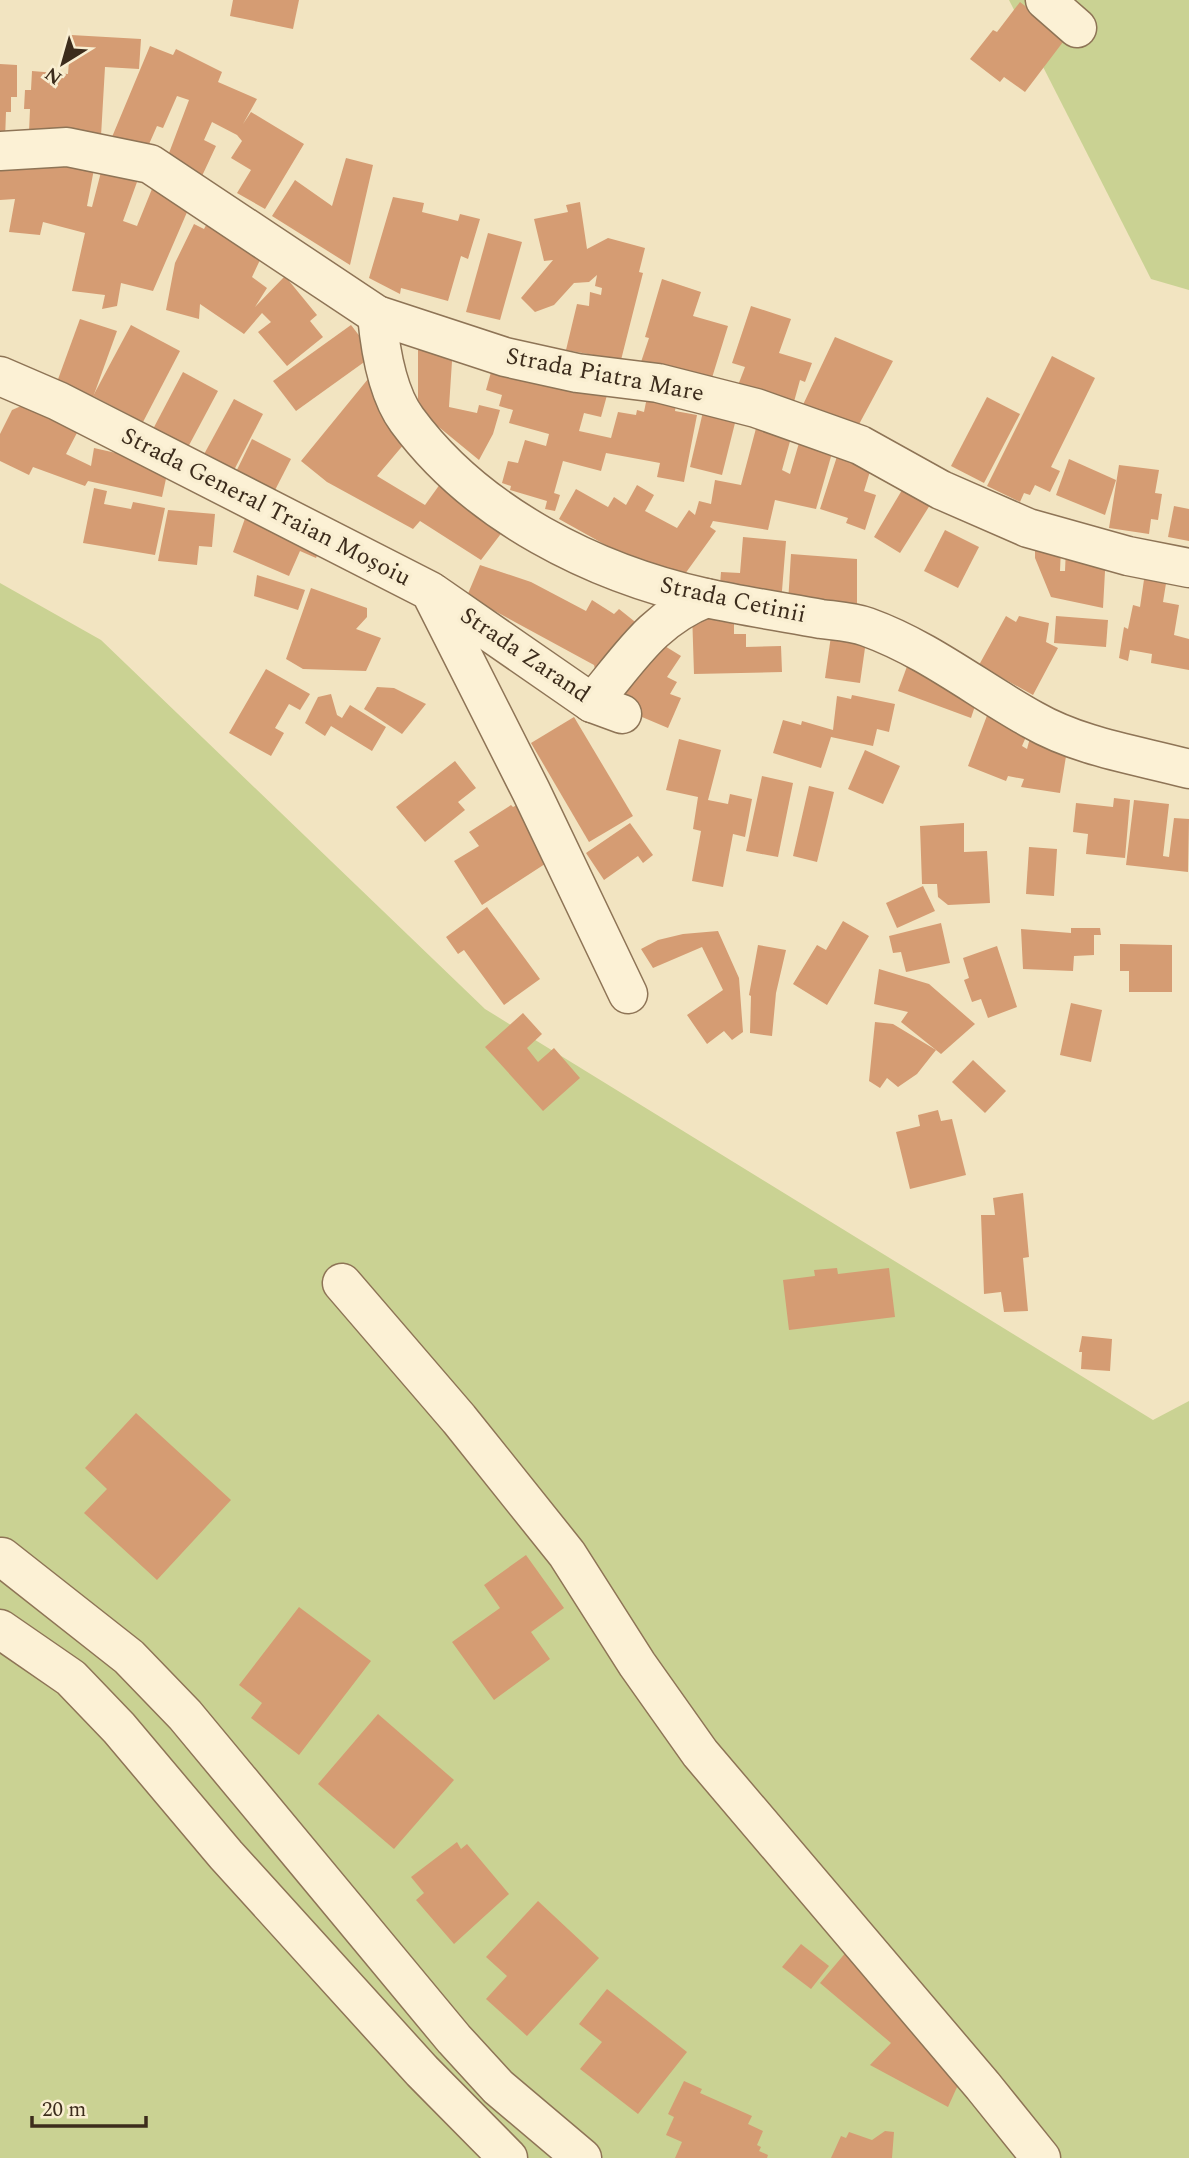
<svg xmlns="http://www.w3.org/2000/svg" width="1189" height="2158" font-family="Spectral,serif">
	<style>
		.green { fill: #cad293 }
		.building { fill: #d59c73 }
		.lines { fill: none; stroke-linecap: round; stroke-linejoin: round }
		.minor-casing { stroke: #8e7456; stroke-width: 41 }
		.minor { stroke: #fcf1d5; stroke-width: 38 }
		.labels { text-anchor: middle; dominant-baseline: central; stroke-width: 7; stroke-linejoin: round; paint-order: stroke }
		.street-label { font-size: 24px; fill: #3c2c1c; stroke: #f9eed1 }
	</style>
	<rect width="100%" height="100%" fill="#f2e4c1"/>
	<g class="green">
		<path d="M1009 0H1189V290L1151 279Z"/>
		<path d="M0 583 101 640 485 1009 1153 1420 1189 1401V2158H0Z"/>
	</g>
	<g class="building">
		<path d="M233 0H299L293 29 230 16Z"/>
		<path d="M1020 2 1066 38 1025 92 1004 77 1000 82 970 59 993 30 997 32Z"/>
		<path d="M71 35 141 39 139 69 105 67 101 136 29 132 30 109H24L25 90H31L32 71 68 74Z"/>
		<path d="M150 46 173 55 176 49 222 72 218 82 257 99 243 124 251 112 304 144 265 209 237 193 251 170 231 158 242 141 237 135 212 122 204 140 216 146 202 176 166 161 189 100 177 96 163 128 157 126 146 151 112 137Z"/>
		<path d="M0 64 17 65V97H11V112H6L5 140 0 139Z"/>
		<path d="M346 158 373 165 350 265 272 216 295 180 332 206Z"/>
		<path d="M55 162 94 169 87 206 92 207 101 172 137 182 123 221 137 226 156 179 194 196 153 291 121 283 117 306 102 309 105 295 72 291 85 233 43 222 40 235 9 232 15 199 0 200V164Z"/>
		<path d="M393 197 424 203 422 212 458 221 460 214 480 219 468 259 461 256 448 301 401 288 400 294 369 278Z"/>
		<path d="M580 202 587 249 608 238 645 248 639 272 643 273 621 360 566 350 577 304 589 306 590 292 601 295 602 288 595 286 597 275 589 282 574 283 554 305 535 312 521 298 553 260 544 261 534 219 568 212 566 205Z"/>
		<path d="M211 216 267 245 252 277 267 288 255 307 285 276 317 315 310 321 323 337 287 366 258 332 271 322 262 313 244 334 200 304 199 319 166 310 175 263 194 224 204 229Z"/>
		<path d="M488 233 522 242 500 320 466 312Z"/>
		<path d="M662 279 701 292 693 316 728 326 711 381 641 362 649 338 645 337Z"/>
		<path d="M751 306 791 319 779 353 812 363 805 382 800 380 792 409 737 388 745 367 732 363Z"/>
		<path d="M80 319 117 331 92 400 57 382Z"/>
		<path d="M131 325 180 351 143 422 93 396Z"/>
		<path d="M351 325 374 355 296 411 273 381Z"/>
		<path d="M835 337 893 361 857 428 801 409Z"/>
		<path d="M418 345 453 346 449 407 477 413 479 405 500 410 493 434 479 460 429 419 418 405Z"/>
		<path d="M1052 356 1095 378 1051 467 1060 471 1050 492 1035 485 1030 495 1024 493 1020 502 987 486Z"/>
		<path d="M495 358 609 388 601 417 584 413 579 431 611 438 618 412 636 415 637 410 644 412 648 392 677 398 675 411 697 415 684 482 657 477 660 463 606 453 601 471 563 461 554 493 560 495 555 511 545 509 547 501 510 490 511 486 502 483 508 461 518 463 525 440 546 446 549 434 509 423 513 410 499 406 502 395 486 390Z"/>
		<path d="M183 372 218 391 187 449 152 431Z"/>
		<path d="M368 379 391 398 410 437 377 476 425 505 448 473 512 519 481 560 420 521 413 529 327 482 301 461Z"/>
		<path d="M987 397 1020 414 984 483 951 466Z"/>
		<path d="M234 399 263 414 232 474 202 458Z"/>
		<path d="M706 399 739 407 722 475 690 467Z"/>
		<path d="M28 403 80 427 66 454 91 466 94 448 169 465 162 497 88 481 85 486 33 467 29 475 0 461V434L12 410Z"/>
		<path d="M759 417 794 427 782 470 790 474 803 429 836 439 816 509 775 500 768 530 713 521 710 527 716 531 677 585 559 519 576 489 608 507 614 497 626 505 637 485 654 495 645 511 677 528 689 510 695 515 699 501 711 504 715 480 741 485Z"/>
		<path d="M252 439 291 459 272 496 234 476Z"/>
		<path d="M841 444 875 455 864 491 876 495 865 530 846 523 848 518 820 509Z"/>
		<path d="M1069 459 1116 480 1105 515 1056 495Z"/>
		<path d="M1119 465 1159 470 1155 493 1162 494 1158 520 1151 519 1149 534 1109 528Z"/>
		<path d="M908 480 935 497 900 553 874 537Z"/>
		<path d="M94 488 107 491 104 504 131 509 133 502 165 508 155 555 83 543Z"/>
		<path d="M1174 506 1189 509V541L1168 537Z"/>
		<path d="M168 510 215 514 212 547 199 546 197 565 158 561Z"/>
		<path d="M248 510 322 544 316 558 300 551 289 576 233 552Z"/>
		<path d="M945 530 979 547 958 588 924 571Z"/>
		<path d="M743 537 786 541 781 603 719 597 721 572 740 573Z"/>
		<path d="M1035 546 1061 548 1060 571H1065L1066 548 1106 553 1103 608 1051 597 1035 558Z"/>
		<path d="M791 554 857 559V608L788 603Z"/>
		<path d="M480 565 531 582 586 611 592 600 614 614 619 609 639 625 596 673 594 665 467 596Z"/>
		<path d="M1146 566 1168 571 1163 602 1179 605 1174 635 1189 639V670L1151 663 1152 654 1130 650 1128 661 1119 658 1124 627 1128 629 1133 605 1140 607Z"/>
		<path d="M257 575 305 590 298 610 254 596Z"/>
		<path d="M311 588 367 608V617L356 629 381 638 366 671 303 669 286 659Z"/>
		<path d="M734 610V634H746V647L781 646 782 672 694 674 692 612Z"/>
		<path d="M1006 616 1016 622 1019 616 1049 623 1046 642 1058 648 1033 695 979 665Z"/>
		<path d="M1056 616 1108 620 1106 647 1054 643Z"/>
		<path d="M832 629 867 634 860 683 825 678Z"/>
		<path d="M655 640 681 656 667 677 677 682 670 694 681 698 668 728 616 706Z"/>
		<path d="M909 661 981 688 971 718 898 691Z"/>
		<path d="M266 669 310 694 300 710 289 704 275 728 284 733 271 756 229 733Z"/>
		<path d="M377 687 394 688 426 704 402 734 364 709Z"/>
		<path d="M331 694 337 715 342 718 350 705 386 727 372 751 331 726 325 736 305 723 318 697Z"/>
		<path d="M852 695 895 704 889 732 877 729 873 746 831 737 821 768 773 753 783 720 801 725 802 721 833 730 837 696 851 699Z"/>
		<path d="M991 705 1032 723 1022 746 1027 749 1030 738 1068 744 1060 793 1021 787 1024 779 1008 776 1006 781 968 766Z"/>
		<path d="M574 717 633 816 589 842 531 743Z"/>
		<path d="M679 739 721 750 708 800 728 804 730 794 752 799 745 837 733 834 723 887 692 881 701 831 693 829 698 797 666 790Z"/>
		<path d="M865 750 900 766 883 804 848 789Z"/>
		<path d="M455 761 476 788 458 802 465 810 425 842 396 807Z"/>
		<path d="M762 776 793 783 778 857 746 851Z"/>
		<path d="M809 786 834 792 817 862 793 856Z"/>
		<path d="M1114 798 1130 800 1125 858 1086 854 1088 834 1073 832 1076 803 1113 807Z"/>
		<path d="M1134 800 1169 804 1163 856 1169 857 1174 818 1189 819 1188 872 1126 865Z"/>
		<path d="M525 801 539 825 529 832 548 862 482 905 454 861 479 846 469 832 511 805 513 807Z"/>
		<path d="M630 823 653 855 643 863 638 856 604 880 586 853Z"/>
		<path d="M964 823V852L987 851 990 903 948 905 938 897 937 884H922L920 826Z"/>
		<path d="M1029 847 1057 849 1054 896 1026 894Z"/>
		<path d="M923 886 935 911 897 928 886 903Z"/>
		<path d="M487 907 540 979 504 1005 464 950 458 954 446 937Z"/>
		<path d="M843 921 869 936 827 1005 793 984 817 945 826 950Z"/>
		<path d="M941 923 950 963 906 972 901 952 893 953 889 936Z"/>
		<path d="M1071 928H1100L1101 935H1094V955L1074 956 1073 971 1023 969 1021 929 1071 933Z"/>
		<path d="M718 931 739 978 743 1032 732 1040 724 1031 707 1044 687 1015 723 990 702 947 653 968 641 949 658 940 683 934Z"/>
		<path d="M1120 944 1172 945V992H1129V971H1120Z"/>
		<path d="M758 945 786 950 776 993 772 1036 750 1033 751 996 749 995Z"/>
		<path d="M997 946 1017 1007 988 1018 981 999 972 1002 964 980 969 978 963 958Z"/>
		<path d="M879 969 929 984 975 1024 941 1054 901 1022 908 1012 874 1004Z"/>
		<path d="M1071 1003 1102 1010 1091 1062 1060 1055Z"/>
		<path d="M523 1013 542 1034 527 1048 538 1062 554 1048 580 1078 543 1111 485 1047Z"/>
		<path d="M875 1022 893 1024 936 1050 917 1074 898 1087 887 1078 880 1088 869 1081Z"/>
		<path d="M973 1060 1006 1091 985 1113 952 1082Z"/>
		<path d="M938 1110 941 1121 952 1119 966 1175 910 1189 896 1132 920 1126 918 1115Z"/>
		<path d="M1023 1193 1029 1257 1023 1258 1028 1311 1004 1312 1001 1292 984 1294 981 1215H995L993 1198Z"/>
		<path d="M837 1268 838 1274 889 1268 895 1317 789 1330 783 1280 815 1276 814 1270Z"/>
		<path d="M1082 1336 1112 1339 1110 1371 1081 1369 1082 1352H1079Z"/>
		<path d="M136 1413 231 1500 157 1580 84 1513 107 1489 85 1468Z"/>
		<path d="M526 1555 564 1608 531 1632 550 1659 494 1700 452 1642 500 1608 484 1585Z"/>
		<path d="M299 1607 371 1661 299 1755 251 1718 262 1703 239 1685Z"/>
		<path d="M378 1714 454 1780 394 1849 318 1784Z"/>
		<path d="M457 1842 461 1849 467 1844 509 1894 454 1944 416 1900 424 1893 411 1877Z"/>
		<path d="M538 1901 599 1958 527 2036 486 1999 507 1976 486 1957Z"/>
		<path d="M801 1944 829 1966 811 1989 782 1967Z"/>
		<path d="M847 1951 963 2074 948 2107 870 2065 891 2043 820 1983Z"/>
		<path d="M607 1989 687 2052 638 2114 580 2069 602 2042 579 2024Z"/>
		<path d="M684 2081 702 2089 700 2093 752 2116 748 2124 763 2131 757 2145 761 2147 759 2151 768 2155 767 2158H675L682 2142 666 2135 674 2117 668 2114Z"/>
		<path d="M885 2131 894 2132 892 2158H831L841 2136 846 2138 849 2132 872 2140Z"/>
	</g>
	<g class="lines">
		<g class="minor-casing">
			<g id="minor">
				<path d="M1045 0 1077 28"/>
				<path d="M0 151 67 147 150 164 377 315 505 357 577 373 658 383 756 408 860 445 941 490 1028 528 1128 556 1189 568"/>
				<path d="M377 315C380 348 387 393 407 420 477 515 594 573 706 598 744 606 782 612 821 619 836 621 853 622 867 627 928 649 977 689 1033 720 1080 747 1137 755 1189 769"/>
				<path d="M0 376 58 401 430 591 531 791 628 994"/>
				<path d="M433 593 592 703 622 714"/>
				<path d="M592 703C629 660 651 620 706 598"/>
				<path d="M342 1283 459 1419 567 1554 637 1664 700 1753 983 2086 1041 2158"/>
				<path d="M2 1557 129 1657 185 1715 454 2039 498 2087 582 2158"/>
				<path d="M0 1629 71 1678 119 1728 226 1855 422 2071 508 2158"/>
			</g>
		</g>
		<use href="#minor" class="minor"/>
	</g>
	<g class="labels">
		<g class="street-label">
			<text transform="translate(605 375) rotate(11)">Strada Piatra Mare</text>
			<text transform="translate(266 507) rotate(27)">Strada General Traian Moșoiu</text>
			<text transform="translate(733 600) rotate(12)">Strada Cetinii</text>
			<text transform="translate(525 655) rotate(34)">Strada Zarand</text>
		</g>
	</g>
	<g transform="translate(63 63) rotate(217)" stroke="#f9eed1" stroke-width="5" paint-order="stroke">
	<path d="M0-5L12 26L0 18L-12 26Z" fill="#3c2c1c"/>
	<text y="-10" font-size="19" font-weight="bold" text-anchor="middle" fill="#3c2c1c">N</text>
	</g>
	<path d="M32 2116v10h114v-10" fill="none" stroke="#3c2c1c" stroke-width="3.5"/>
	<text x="42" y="2116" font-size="21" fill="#3c2c1c" stroke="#f9eed1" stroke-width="5" paint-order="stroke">20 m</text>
</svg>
